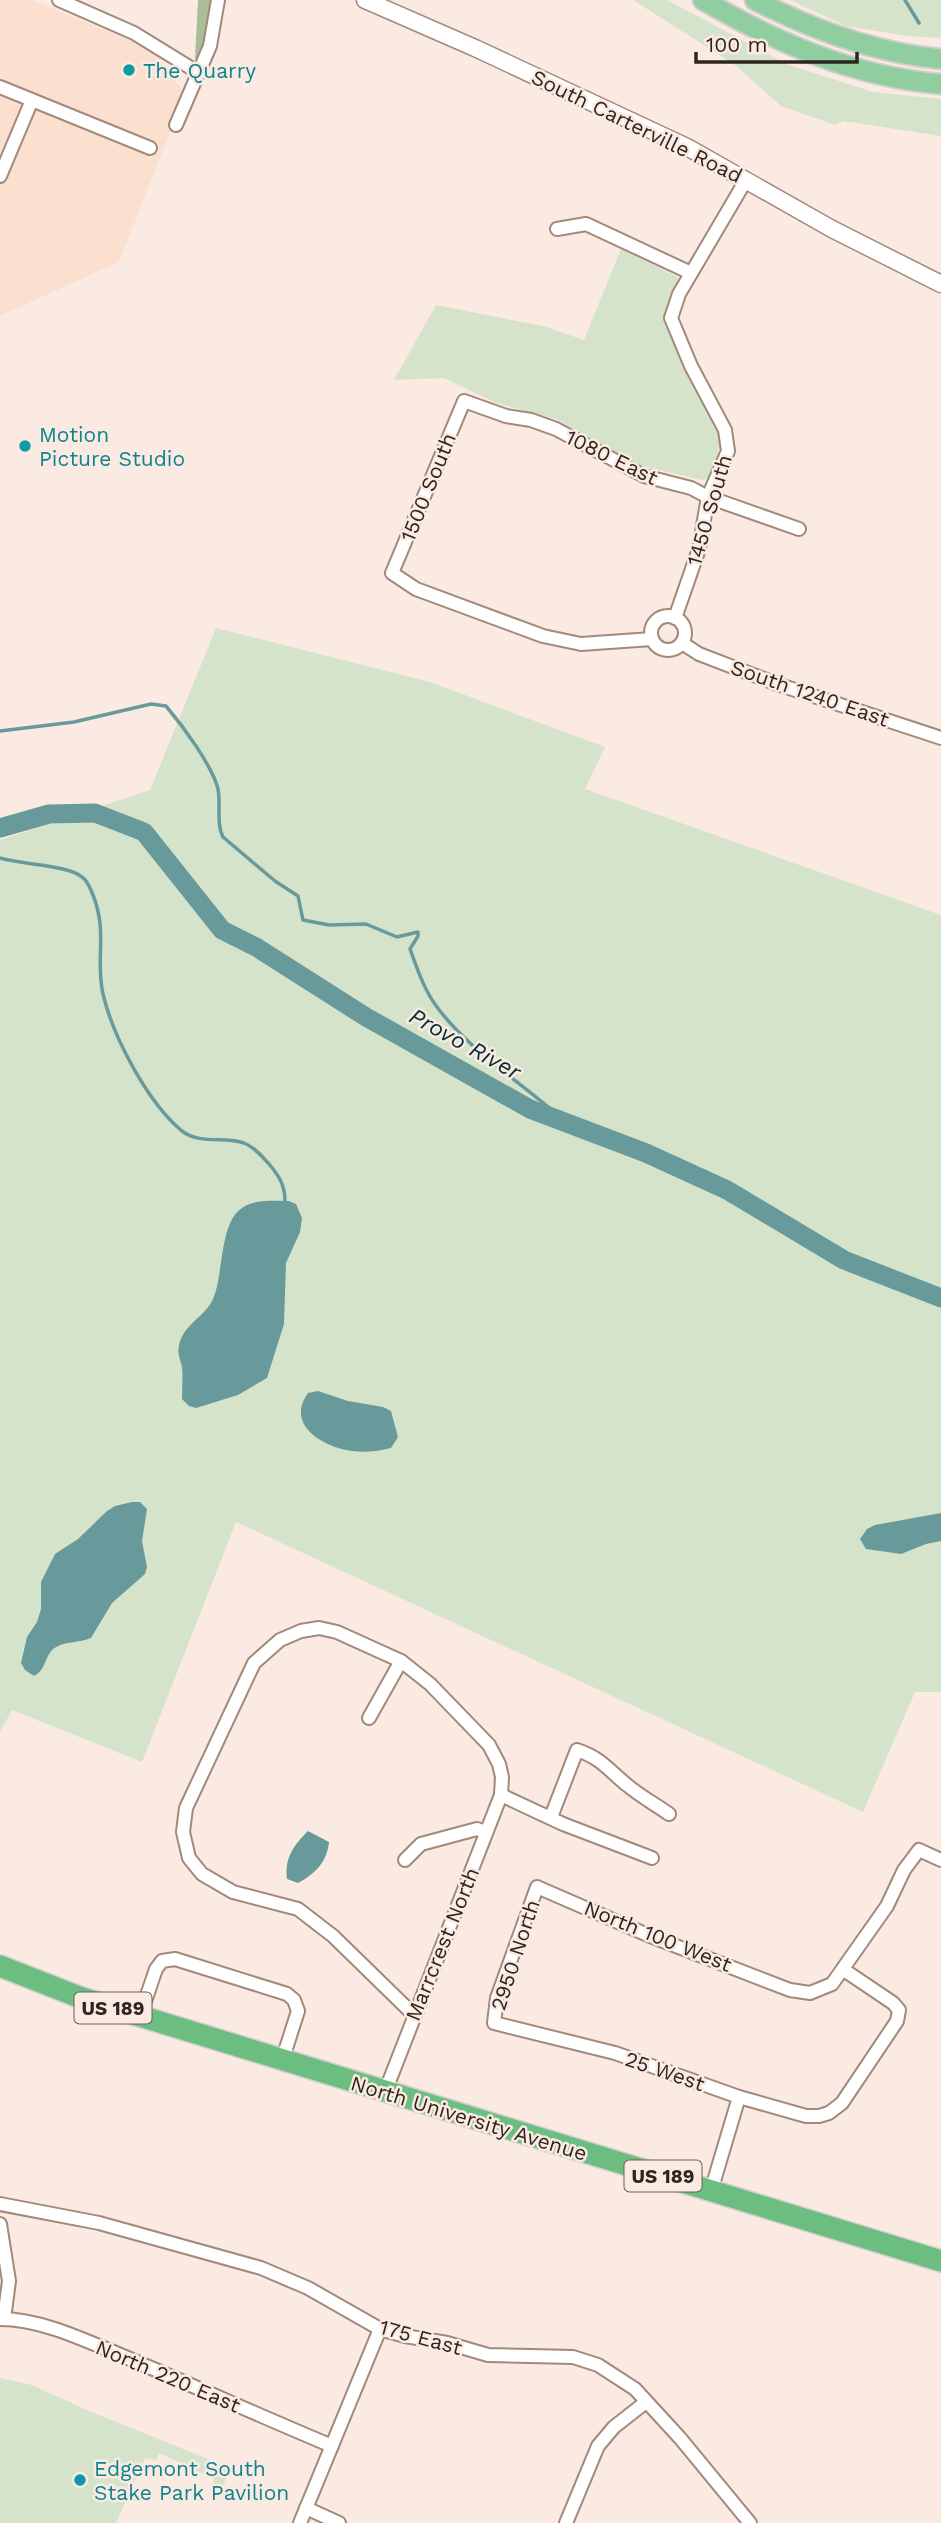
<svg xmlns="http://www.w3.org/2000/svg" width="941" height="2523" font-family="'Work Sans',sans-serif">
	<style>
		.built { fill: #fbdfcf }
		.green { fill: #d5e3cb }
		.forest { fill: #a9bd9b }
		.water { fill: #699a9b }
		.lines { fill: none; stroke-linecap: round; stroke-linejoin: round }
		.stream { stroke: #699a9b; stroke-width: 3.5 }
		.river { stroke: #699a9b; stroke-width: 19 }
		.minor-casing { stroke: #a2897a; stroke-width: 16 }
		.tertiary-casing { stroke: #a2897a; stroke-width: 19 }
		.primary-casing { stroke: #d1cfce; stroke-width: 23 }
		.trunk-casing { stroke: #d1cfce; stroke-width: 24 }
		.minor { stroke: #fff; stroke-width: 12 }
		.tertiary { stroke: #fff; stroke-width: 16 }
		.primary { stroke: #90cea0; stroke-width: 19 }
		.trunk { stroke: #6bbe80; stroke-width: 21 }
		.culture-dot { fill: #0f9aa8; stroke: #fbeae1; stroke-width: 2.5 }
		.labels { text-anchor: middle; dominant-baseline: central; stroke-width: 5; stroke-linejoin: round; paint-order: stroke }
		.shield { fill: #fbeae1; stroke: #6c6059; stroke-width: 2 }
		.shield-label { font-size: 19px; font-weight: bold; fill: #2f251f }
		.culture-label { font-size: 21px; fill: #0d838f; stroke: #fbeae1; text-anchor: start }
		.street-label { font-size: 21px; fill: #2f251f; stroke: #fbeae1 }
		.water-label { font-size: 23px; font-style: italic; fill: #003233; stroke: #fbeae1 }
	</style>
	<rect width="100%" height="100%" fill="#fbeae1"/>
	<path class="built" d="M0 0H32L153 50 185 94 119 262 0 316Z"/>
	<g class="green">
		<path d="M633 0H667L789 65 873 92 941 99V136L844 121 835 125 781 106 735 65Z"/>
		<path d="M790 0H941V38L907 36 846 26Z"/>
		<path d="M621 249 678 277 669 310 720 439 716 464 710 478 702 480 634 464 556 419 496 403 444 378 394 380 436 305 543 326 584 340Z"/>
		<path d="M216 628 430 682 605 747 585 789 941 915V1692H915L863 1812 236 1522 142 1762 12 1710 0 1732V840L150 790Z"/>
		<path d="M0 2378 32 2385 87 2410 230 2468 221 2491 212 2486 214 2479 159 2453 156 2460 145 2458 116 2523H0Z"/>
	</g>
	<path class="forest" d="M198 0H213L209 33 199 58 195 59Z"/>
	<g class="water">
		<path d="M289 1201 296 1204 302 1218 300 1232 286 1263 284 1324 267 1378 238 1395 196 1408 189 1406 182 1399C182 1388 183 1377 182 1367 180 1359 177 1353 179 1346 182 1325 205 1317 213 1299 224 1274 219 1223 242 1208 253 1199 275 1201 289 1201Z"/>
		<path d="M318 1391 348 1401 383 1407 391 1411 398 1437 391 1448C378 1451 366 1453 352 1451 323 1447 285 1425 308 1393Z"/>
		<path d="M132 1502H140L147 1509 142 1541 147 1567 145 1574 112 1603 91 1638C80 1643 63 1641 53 1649 44 1658 46 1670 34 1676L25 1670 21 1663 27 1637 37 1622 41 1609V1582L55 1554 78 1539 107 1511 115 1506Z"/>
		<path d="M941 1513V1541L926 1544 901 1554 866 1549 860 1539 867 1529 875 1525Z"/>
		<path d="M308 1831 329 1842C327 1862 315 1874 298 1883L287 1879C284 1858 294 1845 308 1831Z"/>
	</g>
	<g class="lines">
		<g class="stream">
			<path d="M905 0 919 23"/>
			<path d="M0 731 74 722 151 704 166 706C182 725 212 765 218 789 221 805 216 824 223 837L275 881 298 896 303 920 329 925 366 924 397 937 418 932V936L410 949C417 968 424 990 437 1007 471 1053 527 1086 569 1125"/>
			<path d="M0 858C22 865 68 865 82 877 88 881 90 888 93 895 108 933 95 959 103 994 113 1037 148 1103 182 1131 200 1145 225 1136 244 1143 254 1147 262 1156 269 1164 279 1176 285 1185 285 1201"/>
		</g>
		<path class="river" d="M0 828 49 814 95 813 144 832 222 930 256 947 366 1017 530 1109 646 1153 727 1190 844 1260 941 1298"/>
		<g class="minor-casing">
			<g id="minor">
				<path d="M59 0 134 33 199 73"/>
				<path d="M0 87 150 148"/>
				<path d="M176 125 210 46 218 0"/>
				<path d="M0 176 32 100"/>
				<path d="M557 229 586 224 691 273"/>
				<circle cx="668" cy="633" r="17"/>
				<path d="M675 618 699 549 708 497 728 451 725 430 691 366 671 318 679 294 746 180"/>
				<path d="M652 639 581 644 543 636 416 589 392 573 464 401 506 416 531 420 556 429 644 476 691 488 708 497 799 529"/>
				<path d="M682 643 699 654 777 684 941 738"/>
				<path d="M369 1718 401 1661"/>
				<path d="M501 1795 563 1824 652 1858"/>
				<path d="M551 1817 577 1750C603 1759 608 1770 627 1785 640 1796 655 1804 669 1814"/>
				<path d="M405 1860 421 1844 477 1829 486 1832"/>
				<path d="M844 1970 893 2003 899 2010 897 2021 842 2103 829 2113 819 2116H806L739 2097 615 2053 494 2023 497 1998 537 1887 650 1936 790 1990 810 1993 832 1984 887 1906 904 1870 919 1850 941 1860"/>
				<path d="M140 2016 156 1969 162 1961 175 1959 287 1994 294 2000 298 2011 282 2061"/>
				<path d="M385 2092 501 1795 502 1777 499 1764 489 1745 430 1684 401 1661 337 1632 319 1628 301 1631 280 1640 254 1663 186 1808 183 1832 189 1858 202 1874 233 1892 298 1909 333 1936 414 2015"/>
				<path d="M711 2191 739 2097"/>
				<path d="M0 2204 99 2223 261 2268 308 2288 380 2329 405 2336 447 2343 488 2355 573 2357 598 2365 635 2389 680 2438 750 2523"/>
				<path d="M0 2224 9 2281 4 2319"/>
				<path d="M0 2319C40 2319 82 2339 118 2354 190 2384 260 2416 332 2446"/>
				<path d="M306 2508 339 2523"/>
				<path d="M300 2523 380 2329"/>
				<path d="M566 2523 598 2446 614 2427 646 2402"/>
			</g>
		</g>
		<g class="tertiary-casing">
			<path id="tertiary" d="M365 0 475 48 687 147 832 229 941 284"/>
		</g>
		<g class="primary-casing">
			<g id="primary">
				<path d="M703 0C777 43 855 77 941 84"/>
				<path d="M755 0C813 30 875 53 941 59"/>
			</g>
		</g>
		<g class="trunk-casing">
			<path id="trunk" d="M0 1966 79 1997 140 2016 941 2261"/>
		</g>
		<use href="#minor" class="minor"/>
		<use href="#tertiary" class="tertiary"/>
		<use href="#primary" class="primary"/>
		<use href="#trunk" class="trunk"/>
	</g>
	<g class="culture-dot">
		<circle cx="129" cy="70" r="7"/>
		<circle cx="25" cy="446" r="7"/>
		<circle cx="80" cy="2480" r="7"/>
	</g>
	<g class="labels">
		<g class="shield">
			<rect x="74.5" y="1992.5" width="77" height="31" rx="5"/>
			<rect x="624.5" y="2160.5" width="77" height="31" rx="5"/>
		</g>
		<g class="shield-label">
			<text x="113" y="2008">US 189</text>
			<text x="663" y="2176">US 189</text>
		</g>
		<g class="culture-label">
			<text x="143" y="70">The Quarry</text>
			<text x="39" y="434">Motion<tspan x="39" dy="24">Picture Studio</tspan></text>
			<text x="94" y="2468">Edgemont South<tspan x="94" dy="24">Stake Park Pavilion</tspan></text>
		</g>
		<g class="street-label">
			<text transform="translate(637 126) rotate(26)">South Carterville Road</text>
			<text transform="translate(612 457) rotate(26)">1080 East</text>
			<text transform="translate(428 487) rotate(-68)">1500 South</text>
			<text transform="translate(709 510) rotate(-74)">1450 South</text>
			<text transform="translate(810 693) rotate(19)">South 1240 East</text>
			<text transform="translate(658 1936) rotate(22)">North 100 West</text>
			<text transform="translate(442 1944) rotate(-68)">Marrcrest North</text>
			<text transform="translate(515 1955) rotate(-72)">2950 North</text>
			<text transform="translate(665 2071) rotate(19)">25 West</text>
			<text transform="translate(469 2118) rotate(17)">North University Avenue</text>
			<text transform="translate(421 2337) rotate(15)">175 East</text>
			<text transform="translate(168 2376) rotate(23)">North 220 East</text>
		</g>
		<g class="water-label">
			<text transform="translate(465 1044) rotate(29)">Provo River</text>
		</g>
	</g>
	<path d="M696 52v10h161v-10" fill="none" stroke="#2f251f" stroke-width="3.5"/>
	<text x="706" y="52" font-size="21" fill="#2f251f" stroke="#fbeae1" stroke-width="5" paint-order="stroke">100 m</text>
</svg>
